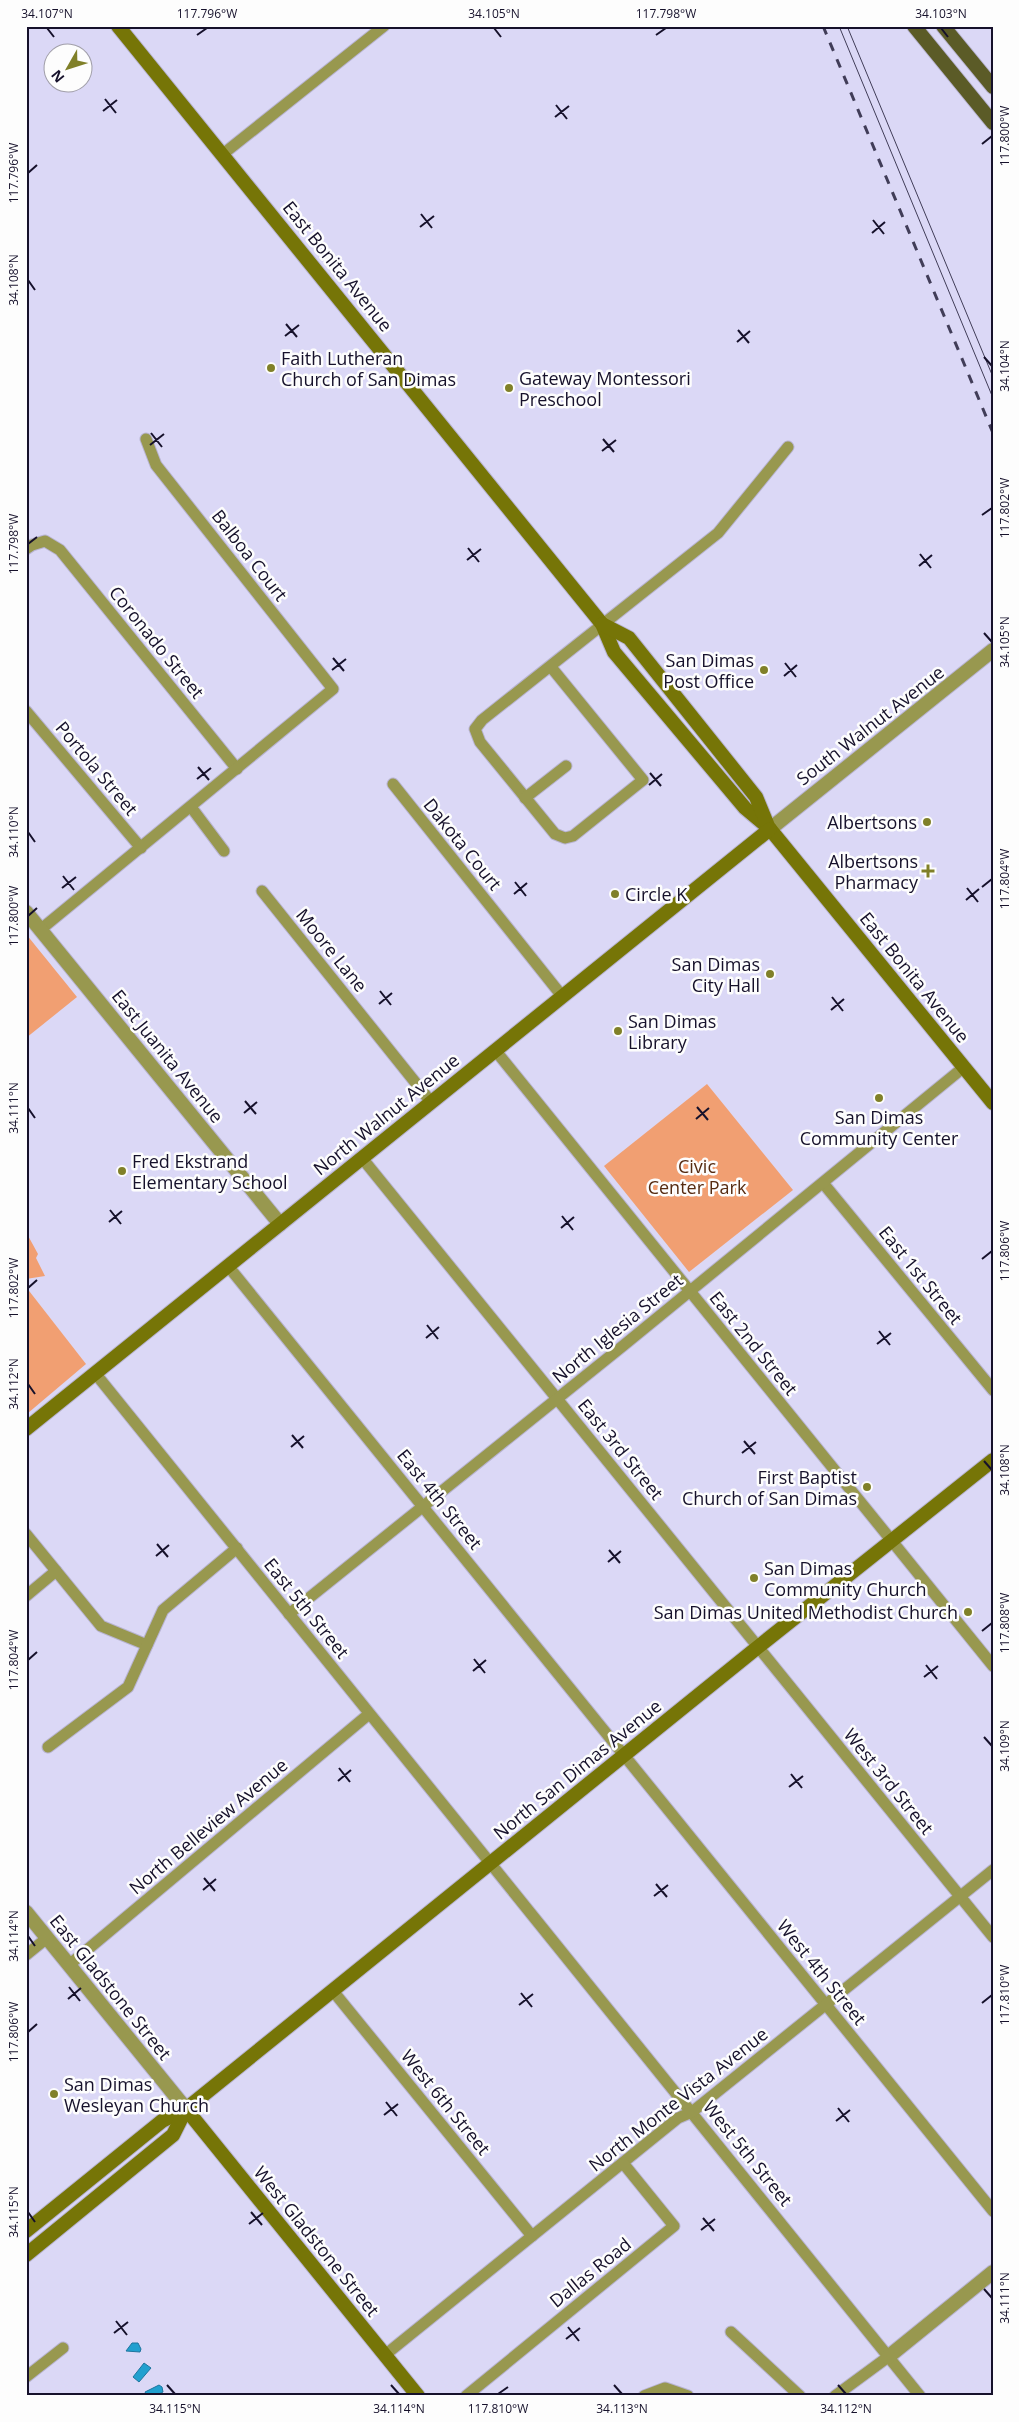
<svg xmlns="http://www.w3.org/2000/svg" width="1019" height="2422" font-family="'Open Sans',sans-serif">
	<style>
		.green { fill: #f19f72 }
		.water { fill: #21a0cf; stroke: #1e759e }
		.lines { fill: none; stroke-linecap: round; stroke-linejoin: round }
		.minor-casing { stroke: #b8b4d1; stroke-width: 13 }
		.tertiary-casing { stroke: #b8b4d1; stroke-width: 16 }
		.secondary-casing { stroke: #b8b4d1; stroke-width: 16 }
		.primary-casing { stroke: #b8b4d1; stroke-width: 16 }
		.minor { stroke: #98984f; stroke-width: 11 }
		.tertiary { stroke: #98984f; stroke-width: 14 }
		.secondary { stroke: #767507; stroke-width: 14 }
		.primary { stroke: #5b5b27; stroke-width: 14 }
		.tram { stroke: #413d58; stroke-width: 1 }
		.rail { stroke: #413d58; stroke-width: 3; stroke-dasharray: 9 9; stroke-linecap: butt }
		.ticks { fill: none; stroke: #16112b; stroke-width: 2 }
		.poi-dot { fill: #808029; stroke: #fdfdfd; stroke-width: 2 }
		.labels { text-anchor: middle; dominant-baseline: central; stroke-width: 5; stroke-linejoin: round; paint-order: stroke }
		.street-label { font-size: 18px; fill: #16112b; stroke: #fdfdfd }
		.poi-label { font-size: 18px; fill: #16112b; stroke: #fdfdfd; text-anchor: start }
		.park-label { font-size: 18px; fill: #562b11; stroke: #fdfdfd }
		.neatline { fill: none; stroke: #16112b; stroke-width: 2 }
		.ticks-label { font-size: 12px; text-anchor: middle; fill: #16112b }
	</style>
	<rect width="100%" height="100%" fill="#dbd8f6"/>
	<g class="green">
		<path d="M26 934 77 997 26 1038Z"/>
		<path d="M707 1084 793 1190 689 1272 604 1166Z"/>
		<path d="M26 1232 38 1254 36 1258 45 1276 26 1279Z"/>
		<path d="M26 1287 86 1364 28 1413 26 1411Z"/>
	</g>
	<g class="water">
		<path d="M132 2343H138L141 2349 140 2352 126 2351Z"/>
		<path d="M144 2363 151 2368 139 2382 133 2377Z"/>
		<path d="M159 2385 162 2387 163 2392 155 2396H147L145 2392Z"/>
	</g>
	<g class="lines">
		<g class="minor-casing">
			<g id="minor">
				<path d="M223 154 384 26"/>
				<path d="M26 549 32 545 45 541 60 550 237 769"/>
				<path d="M551 667 643 780 573 836 565 838 555 834 480 742 475 729 482 720 718 533 788 447"/>
				<path d="M26 711 141 848"/>
				<path d="M393 784 562 996"/>
				<path d="M525 798 566 766"/>
				<path d="M191 807 224 851"/>
				<path d="M262 891 431 1102"/>
				<path d="M40 930 333 689 156 465 146 439"/>
				<path d="M495 1050 993 1666"/>
				<path d="M362 1158 993 1937"/>
				<path d="M823 1183 993 1390"/>
				<path d="M228 1266 993 2211"/>
				<path d="M95 1373 920 2396"/>
				<path d="M26 1534 101 1626 147 1645"/>
				<path d="M26 1596 56 1571"/>
				<path d="M289 1614 624 1345 964 1067"/>
				<path d="M48 1747 128 1687 163 1610 237 1548"/>
				<path d="M26 1955 47 1938"/>
				<path d="M69 1965 369 1714"/>
				<path d="M333 1991 532 2236"/>
				<path d="M731 2332 800 2396"/>
				<path d="M385 2355 678 2118 692 2112 993 1870"/>
				<path d="M26 2377 63 2348"/>
				<path d="M466 2396 674 2226 623 2163"/>
				<path d="M644 2396 665 2388 688 2396"/>
				<path d="M835 2396 888 2357"/>
			</g>
		</g>
		<g class="tertiary-casing">
			<g id="tertiary">
				<path d="M770 829 993 650"/>
				<path d="M26 912 280 1224"/>
				<path d="M26 1912 186 2109"/>
				<path d="M888 2357 993 2272"/>
			</g>
		</g>
		<g class="secondary-casing">
			<g id="secondary">
				<path d="M118 26 602 624 614 652 745 808 770 829 993 1103"/>
				<path d="M602 624 629 638 756 797 768 826"/>
				<path d="M26 1429 770 829"/>
				<path d="M186 2109 418 2396"/>
				<path d="M26 2231 162 2121 186 2109 758 1647 993 1460"/>
				<path d="M26 2255 173 2135 186 2109"/>
			</g>
		</g>
		<g class="primary-casing">
			<g id="primary">
				<path d="M914 26 993 123"/>
				<path d="M943 26 993 87"/>
			</g>
		</g>
		<use href="#minor" class="minor"/>
		<use href="#tertiary" class="tertiary"/>
		<use href="#secondary" class="secondary"/>
		<use href="#primary" class="primary"/>
		<g class="tram">
			<path d="M839 26 993 398"/>
			<path d="M847 26 993 377"/>
		</g>
		<path class="rail" d="M823 26 993 433"/>
	</g>
	<path class="ticks" d="M47 28 54 37M494 28 501 37M941 28 948 37M197 35 207 28M656 35 666 28M105 99 116 113M556 105 567 119M103 111 117 100M555 117 569 106M982 144 992 136M28 173 37 165M421 214 432 228M873 220 884 234M420 227 434 216M872 233 885 222M28 280 35 290M286 324 297 337M738 330 749 343M285 336 299 325M737 342 750 331M984 357 992 366M151 433 162 447M603 439 614 452M150 445 164 434M602 451 616 440M982 515 992 508M28 544 37 537M468 548 479 562M920 554 931 568M467 560 481 549M919 566 932 555M984 633 992 642M333 658 344 671M785 663 796 677M332 670 346 659M784 676 797 665M198 767 209 780M650 773 661 786M197 779 211 768M649 785 662 774M28 832 35 842M63 876 74 890M515 882 526 896M982 887 992 879M62 888 76 877M967 888 978 902M514 894 527 883M966 900 979 889M28 916 37 908M380 991 391 1005M832 997 843 1011M379 1004 392 993M831 1010 844 999M245 1101 256 1114M697 1107 708 1120M28 1108 35 1118M244 1113 257 1102M696 1119 709 1108M110 1210 121 1224M562 1216 573 1230M109 1222 122 1211M561 1228 574 1217M982 1259 992 1251M28 1288 37 1280M427 1325 438 1339M879 1331 890 1345M426 1338 439 1327M877 1344 891 1333M28 1384 35 1394M292 1435 303 1448M744 1441 755 1454M291 1447 304 1436M742 1453 756 1442M984 1461 992 1470M157 1544 168 1557M609 1550 620 1563M156 1556 169 1545M608 1562 621 1551M982 1631 992 1623M474 1659 485 1673M28 1660 37 1652M926 1665 937 1679M473 1671 486 1660M924 1677 938 1666M984 1737 992 1746M339 1768 350 1782M791 1774 802 1788M338 1781 351 1770M789 1787 803 1776M204 1878 215 1891M656 1884 667 1897M203 1890 216 1879M654 1896 668 1885M28 1936 35 1946M69 1987 80 2001M521 1993 532 2007M68 1999 81 1988M982 2003 992 1995M519 2005 533 1994M28 2032 37 2024M386 2102 397 2116M838 2108 849 2122M384 2115 398 2104M836 2121 850 2110M28 2212 35 2222M251 2212 262 2225M703 2218 714 2231M249 2224 263 2213M701 2230 715 2219M984 2289 992 2298M116 2321 127 2335M568 2327 579 2341M114 2333 128 2322M566 2339 580 2328M167 2385 175 2394M391 2385 399 2394M614 2385 622 2394M838 2385 846 2394M498 2394 508 2387"/>
	<g class="poi-dot">
		<circle cx="271" cy="368" r="5"/>
		<circle cx="509" cy="388" r="5"/>
		<circle cx="764" cy="670" r="5"/>
		<circle cx="927" cy="822" r="5"/>
		<path d="M925.5 863.5h5v5h5v5h-5v5h-5v-5h-5v-5h5z"/>
		<circle cx="615" cy="894" r="5"/>
		<circle cx="770" cy="974" r="5"/>
		<circle cx="618" cy="1031" r="5"/>
		<circle cx="879" cy="1098" r="5"/>
		<circle cx="122" cy="1171" r="5"/>
		<circle cx="867" cy="1487" r="5"/>
		<circle cx="754" cy="1578" r="5"/>
		<circle cx="968" cy="1612" r="5"/>
		<circle cx="54" cy="2094" r="5"/>
	</g>
	<g class="labels">
		<g class="street-label">
			<text transform="translate(338 266) rotate(51)">East Bonita Avenue</text>
			<text transform="translate(250 555) rotate(52)">Balboa Court</text>
			<text transform="translate(157 642) rotate(51)">Coronado Street</text>
			<text transform="translate(870 725) rotate(-38)">South Walnut Avenue</text>
			<text transform="translate(97 768) rotate(50)">Portola Street</text>
			<text transform="translate(463 844) rotate(51)">Dakota Court</text>
			<text transform="translate(332 950) rotate(51)">Moore Lane</text>
			<text transform="translate(915 977) rotate(51)">East Bonita Avenue</text>
			<text transform="translate(168 1056) rotate(51)">East Juanita Avenue</text>
			<text transform="translate(386 1114) rotate(-39)">North Walnut Avenue</text>
			<text transform="translate(921 1275) rotate(51)">East 1st Street</text>
			<text transform="translate(617 1328) rotate(-39)">North Iglesia Street</text>
			<text transform="translate(754 1343) rotate(51)">East 2nd Street</text>
			<text transform="translate(621 1449) rotate(51)">East 3rd Street</text>
			<text transform="translate(440 1499) rotate(51)">East 4th Street</text>
			<text transform="translate(307 1608) rotate(51)">East 5th Street</text>
			<text transform="translate(577 1769) rotate(-39)">North San Dimas Avenue</text>
			<text transform="translate(889 1781) rotate(51)">West 3rd Street</text>
			<text transform="translate(208 1826) rotate(-40)">North Belleview Avenue</text>
			<text transform="translate(822 1972) rotate(51)">West 4th Street</text>
			<text transform="translate(111 1987) rotate(51)">East Gladstone Street</text>
			<text transform="translate(678 2099) rotate(-38)">North Monte Vista Avenue</text>
			<text transform="translate(446 2102) rotate(51)">West 6th Street</text>
			<text transform="translate(748 2153) rotate(51)">West 5th Street</text>
			<text transform="translate(317 2241) rotate(51)">West Gladstone Street</text>
			<text transform="translate(590 2272) rotate(-39)">Dallas Road</text>
		</g>
		<g class="poi-label">
			<text x="281" y="358">Faith Lutheran<tspan x="281" dy="21">Church of San Dimas</tspan></text>
			<text x="519" y="378">Gateway Montessori<tspan x="519" dy="21">Preschool</tspan></text>
			<text x="754" y="660" text-anchor="end">San Dimas<tspan x="754" dy="21">Post Office</tspan></text>
			<text x="917" y="822" text-anchor="end">Albertsons</text>
			<text x="918" y="861" text-anchor="end">Albertsons<tspan x="918" dy="21">Pharmacy</tspan></text>
			<text x="625" y="894">Circle K</text>
			<text x="760" y="964" text-anchor="end">San Dimas<tspan x="760" dy="21">City Hall</tspan></text>
			<text x="628" y="1021">San Dimas<tspan x="628" dy="21">Library</tspan></text>
			<text x="879" y="1117" text-anchor="middle">San Dimas<tspan x="879" dy="21">Community Center</tspan></text>
			<text x="132" y="1161">Fred Ekstrand<tspan x="132" dy="21">Elementary School</tspan></text>
			<text x="857" y="1477" text-anchor="end">First Baptist<tspan x="857" dy="21">Church of San Dimas</tspan></text>
			<text x="764" y="1568">San Dimas<tspan x="764" dy="21">Community Church</tspan></text>
			<text x="958" y="1612" text-anchor="end">San Dimas United Methodist Church</text>
			<text x="64" y="2084">San Dimas<tspan x="64" dy="21">Wesleyan Church</tspan></text>
		</g>
		<g class="park-label">
			<text x="697" y="1166">Civic<tspan x="697" dy="21">Center Park</tspan></text>
		</g>
	</g>
	<rect width="1019" height="2422" fill="none" stroke="#fdfdfd" stroke-width="55"/>
	<g transform="translate(68 68) rotate(231)"><circle r="24" fill="#fdfdfd" stroke="#a19fa9"/>
	<path d="M0-4L9 19L0 12L-9 19Z" fill="#808029"/>
	<text y="-8" font-size="14" font-weight="bold" text-anchor="middle" fill="#16112b">N</text>
	</g>
	<rect x="28" y="28" width="964" height="2366" class="neatline"/>
	<g class="ticks-label">
		<text x="47" y="18">34.107°N</text>
		<text x="207" y="18">117.796°W</text>
		<text x="494" y="18">34.105°N</text>
		<text x="666" y="18">117.798°W</text>
		<text x="941" y="18">34.103°N</text>
		<text transform="translate(1005 136) rotate(-90)" y="4">117.800°W</text>
		<text transform="translate(14 173) rotate(-90)" y="4">117.796°W</text>
		<text transform="translate(14 280) rotate(-90)" y="4">34.108°N</text>
		<text transform="translate(1005 366) rotate(-90)" y="4">34.104°N</text>
		<text transform="translate(1005 508) rotate(-90)" y="4">117.802°W</text>
		<text transform="translate(14 544) rotate(-90)" y="4">117.798°W</text>
		<text transform="translate(1005 642) rotate(-90)" y="4">34.105°N</text>
		<text transform="translate(14 832) rotate(-90)" y="4">34.110°N</text>
		<text transform="translate(1005 879) rotate(-90)" y="4">117.804°W</text>
		<text transform="translate(14 916) rotate(-90)" y="4">117.800°W</text>
		<text transform="translate(14 1108) rotate(-90)" y="4">34.111°N</text>
		<text transform="translate(1005 1251) rotate(-90)" y="4">117.806°W</text>
		<text transform="translate(14 1288) rotate(-90)" y="4">117.802°W</text>
		<text transform="translate(14 1384) rotate(-90)" y="4">34.112°N</text>
		<text transform="translate(1005 1470) rotate(-90)" y="4">34.108°N</text>
		<text transform="translate(1005 1623) rotate(-90)" y="4">117.808°W</text>
		<text transform="translate(14 1660) rotate(-90)" y="4">117.804°W</text>
		<text transform="translate(1005 1746) rotate(-90)" y="4">34.109°N</text>
		<text transform="translate(14 1936) rotate(-90)" y="4">34.114°N</text>
		<text transform="translate(1005 1995) rotate(-90)" y="4">117.810°W</text>
		<text transform="translate(14 2032) rotate(-90)" y="4">117.806°W</text>
		<text transform="translate(14 2212) rotate(-90)" y="4">34.115°N</text>
		<text transform="translate(1005 2298) rotate(-90)" y="4">34.111°N</text>
		<text x="175" y="2413">34.115°N</text>
		<text x="399" y="2413">34.114°N</text>
		<text x="498" y="2413">117.810°W</text>
		<text x="622" y="2413">34.113°N</text>
		<text x="846" y="2413">34.112°N</text>
	</g>
</svg>
